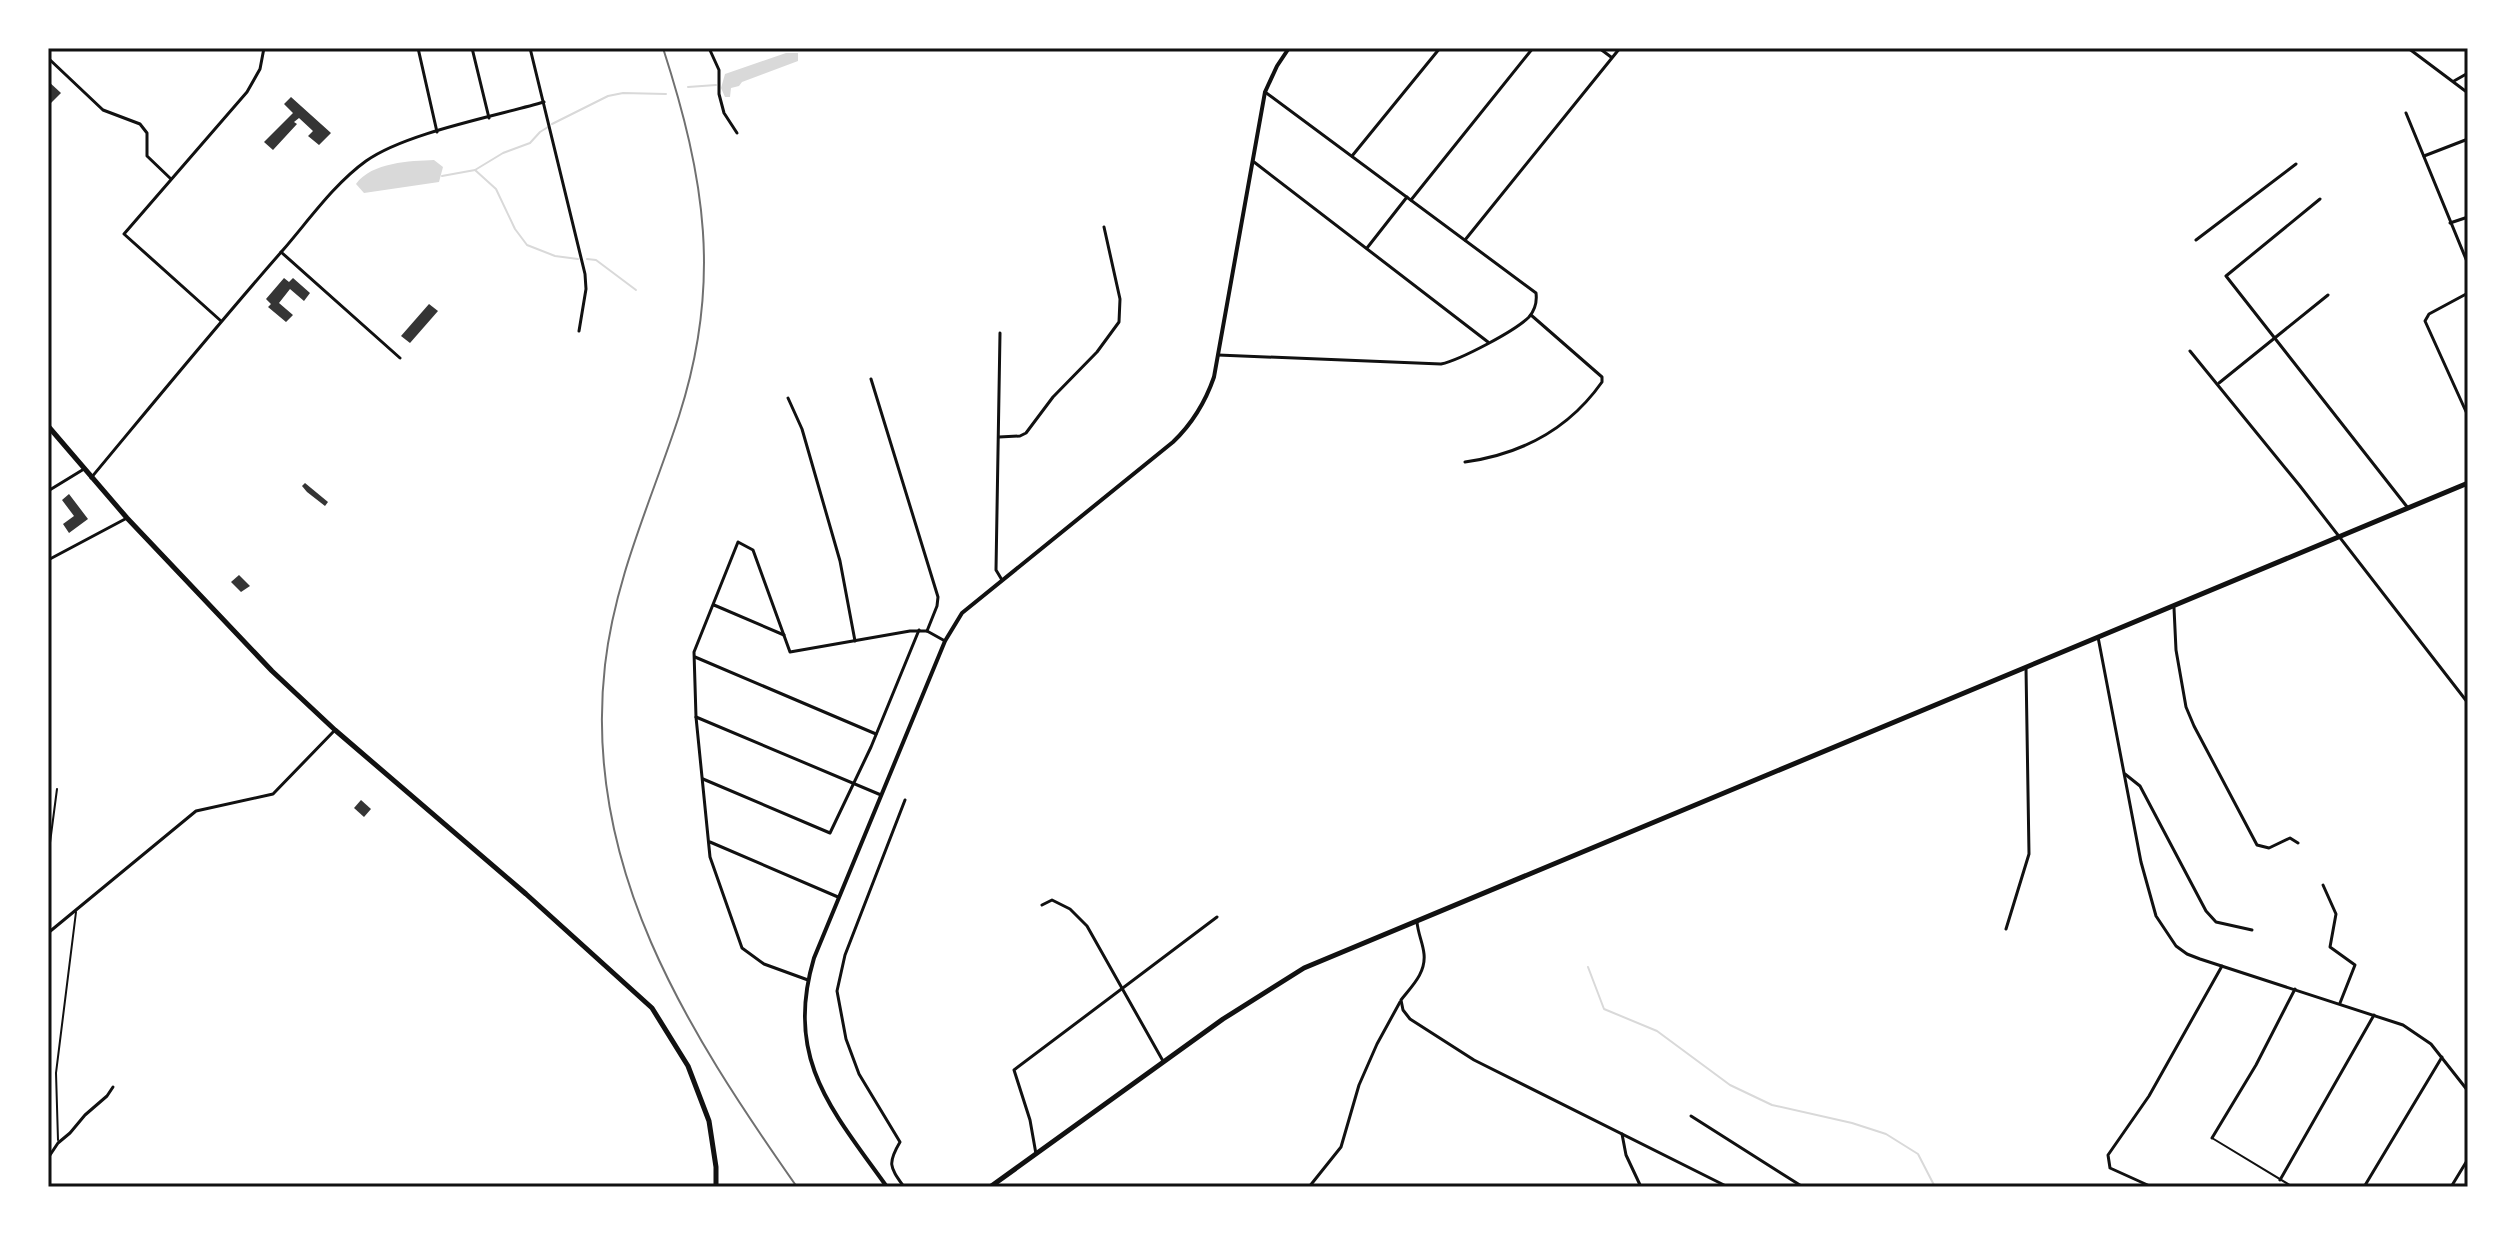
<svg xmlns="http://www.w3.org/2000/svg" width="2516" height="1235" font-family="Commissioner,sans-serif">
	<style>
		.water { fill: #d9d9d9 }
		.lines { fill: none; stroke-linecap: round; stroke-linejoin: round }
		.stream { stroke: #d9d9d9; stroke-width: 2 }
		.building { fill: #353535 }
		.path { stroke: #111; stroke-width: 2 }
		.service { stroke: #111; stroke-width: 2 }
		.minor { stroke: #111; stroke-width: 3 }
		.tertiary { stroke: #111; stroke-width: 4 }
		.secondary { stroke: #111; stroke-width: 5 }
		.primary { stroke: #111; stroke-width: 5 }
		.rail { stroke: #707070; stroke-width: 2 }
		.neatline { fill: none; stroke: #111; stroke-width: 3 }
	</style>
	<rect width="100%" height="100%" fill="#fff"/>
	<g class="water">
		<path d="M786 53H798V61L742 82 739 86 731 88 730 97H725L721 88 725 74Z"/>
		<path d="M434 160 443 167 439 182 364 193 356 184C372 162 410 161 434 160Z"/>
	</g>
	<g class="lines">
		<g class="stream">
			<path d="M688 87 716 85"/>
			<path d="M552 124 608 96 623 93 666 94"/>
			<path d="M475 170 496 189 515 229 527 245 555 256 578 259"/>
			<path d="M442 176 475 170 503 153 530 143 540 132 548 127"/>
			<path d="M587 259 596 260 636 290"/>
			<path d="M1588 967 1604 1009 1657 1031 1730 1085 1772 1105 1852 1123 1886 1134 1918 1154 1935 1187"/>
		</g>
	</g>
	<g class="building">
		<path d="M48 81 61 93 51 103 48 100Z"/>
		<path d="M291 97 331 133 319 145 308 136 313 131 299 118 294 122 297 124 273 150 264 142 293 113 284 104Z"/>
		<path d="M284 278 289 282 293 278 310 293 304 301 290 289 279 303 293 315 286 322 268 307 271 304 266 299Z"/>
		<path d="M429 304 438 311 410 343 401 336Z"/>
		<path d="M305 483 328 502 325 506 307 492 302 486Z"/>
		<path d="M69 494 88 519 69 533 63 524 74 516 62 500Z"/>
		<path d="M239 575 250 586 241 592 231 582Z"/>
		<path d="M361 800 371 809 364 817 354 808Z"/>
	</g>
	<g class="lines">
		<path class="path" d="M48 858 57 789"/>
		<g class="service">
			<path d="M2212 1138 2293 1187"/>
			<path d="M58 1140 56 1073 76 912"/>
		</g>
		<g class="minor">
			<path d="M418 48 437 132"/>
			<path d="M472 48 489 118"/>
			<path d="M530 48 585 274 586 289 579 331"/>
			<path d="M709 48 719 70V94L724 113 737 133"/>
			<path d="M1599 48 1611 57"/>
			<path d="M2408 48 2468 93"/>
			<path d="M48 58 103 110 140 124 147 133V156L171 179"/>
			<path d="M2454 81 2468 73"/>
			<path d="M2406 113 2468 264"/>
			<path d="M1352 156 1440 48"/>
			<path d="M2424 156 2468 139"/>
			<path d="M1254 162 1488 342"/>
			<path d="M2320 199 2226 276 2408 508"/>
			<path d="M1411 200 1533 48"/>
			<path d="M2450 223 2468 217"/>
			<path d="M1465 240 1620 48"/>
			<path d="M2196 240 2296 164"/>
			<path d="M1367 248 1407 197"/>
			<path d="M281 252 400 358"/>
			<path d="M2468 293 2429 314 2425 321 2468 416"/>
			<path d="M221 321 124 234 247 92 260 69 264 48"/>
			<path d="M1000 333 996 570 1002 580"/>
			<path d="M2190 351 2300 486 2468 703"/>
			<path d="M1218 355 1441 364C1460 360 1515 331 1529 317 1535 310 1537 301 1536 293L1265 92"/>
			<path d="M871 379 938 597 937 606 927 631"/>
			<path d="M2219 383 2328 295"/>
			<path d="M788 398 802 429 840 561 855 641"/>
			<path d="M999 437 1020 436 1026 433 1053 397 1097 352 1119 322 1120 299 1104 227"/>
			<path d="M1465 462C1522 454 1569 429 1602 382V377L1531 315"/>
			<path d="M91 478C155 401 218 324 283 250 309 220 334 184 366 161 405 133 496 116 544 102"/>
			<path d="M48 491 84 469"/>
			<path d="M48 560 127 518"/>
			<path d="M714 605 784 635"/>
			<path d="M2174 608 2176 650 2186 707 2194 726 2257 845 2269 848 2290 838 2298 843"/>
			<path d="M2098 637 2141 862 2156 916 2176 946 2187 954 2200 959 2403 1025 2431 1044 2468 1091"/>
			<path d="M695 657 876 734"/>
			<path d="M696 717 881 795"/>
			<path d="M2125 774 2140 786 2206 911 2216 922 2252 930"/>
			<path d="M703 779 830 833 871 747 919 630"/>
			<path d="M710 842 838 897"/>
			<path d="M2323 885 2336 914 2330 947 2355 965 2340 1003"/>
			<path d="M1042 905 1052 900 1070 909 1087 926 1163 1061"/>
			<path d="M1417 922C1418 934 1423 943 1424 954 1426 973 1412 986 1401 1000L1403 1010 1410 1019 1474 1060 1728 1187"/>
			<path d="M2006 929 2029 854 2026 668"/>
			<path d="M48 933 196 811 273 794 335 730"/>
			<path d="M808 980 764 964 742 948 710 857 696 717 694 652 738 542 753 550 790 652 910 631H927L945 641"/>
			<path d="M1691 1116 1803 1187"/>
			<path d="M1622 1134 1626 1155 1641 1187"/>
			<path d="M2212 1138 2256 1065 2295 989"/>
			<path d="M1036 1154 1030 1120 1014 1070 1217 917"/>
			<path d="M48 1158 58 1143 70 1133 85 1115 107 1096 113 1087"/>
			<path d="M2280 1180 2374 1015"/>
			<path d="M904 1187C890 1167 887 1164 900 1142L859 1074 846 1039 837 991 845 955 905 800"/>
			<path d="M1309 1187 1341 1147 1359 1085 1377 1044 1400 1002"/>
			<path d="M2152 1187 2110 1168 2108 1155 2149 1096 2222 966"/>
			<path d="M2364 1187 2442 1057"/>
			<path d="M2451 1187 2468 1159"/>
		</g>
		<path class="tertiary" d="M887 1187C832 1110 784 1059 814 958L945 641 962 613 1173 442C1193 423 1205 403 1214 377L1265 92 1277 66 1289 48"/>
		<path class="secondary" d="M990 1187 1223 1019 1304 968 2468 483"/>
		<path class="primary" d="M48 426 127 518 272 671 335 730 526 894 652 1008 688 1066 709 1121 716 1167V1187"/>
		<path class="rail" d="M663 48C705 178 722 283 679 416 652 499 615 577 605 665 582 866 687 1030 797 1187"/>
	</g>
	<rect width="2516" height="1235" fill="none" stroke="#ffffff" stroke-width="100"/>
	<rect x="50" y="50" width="2416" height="1135" class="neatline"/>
</svg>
